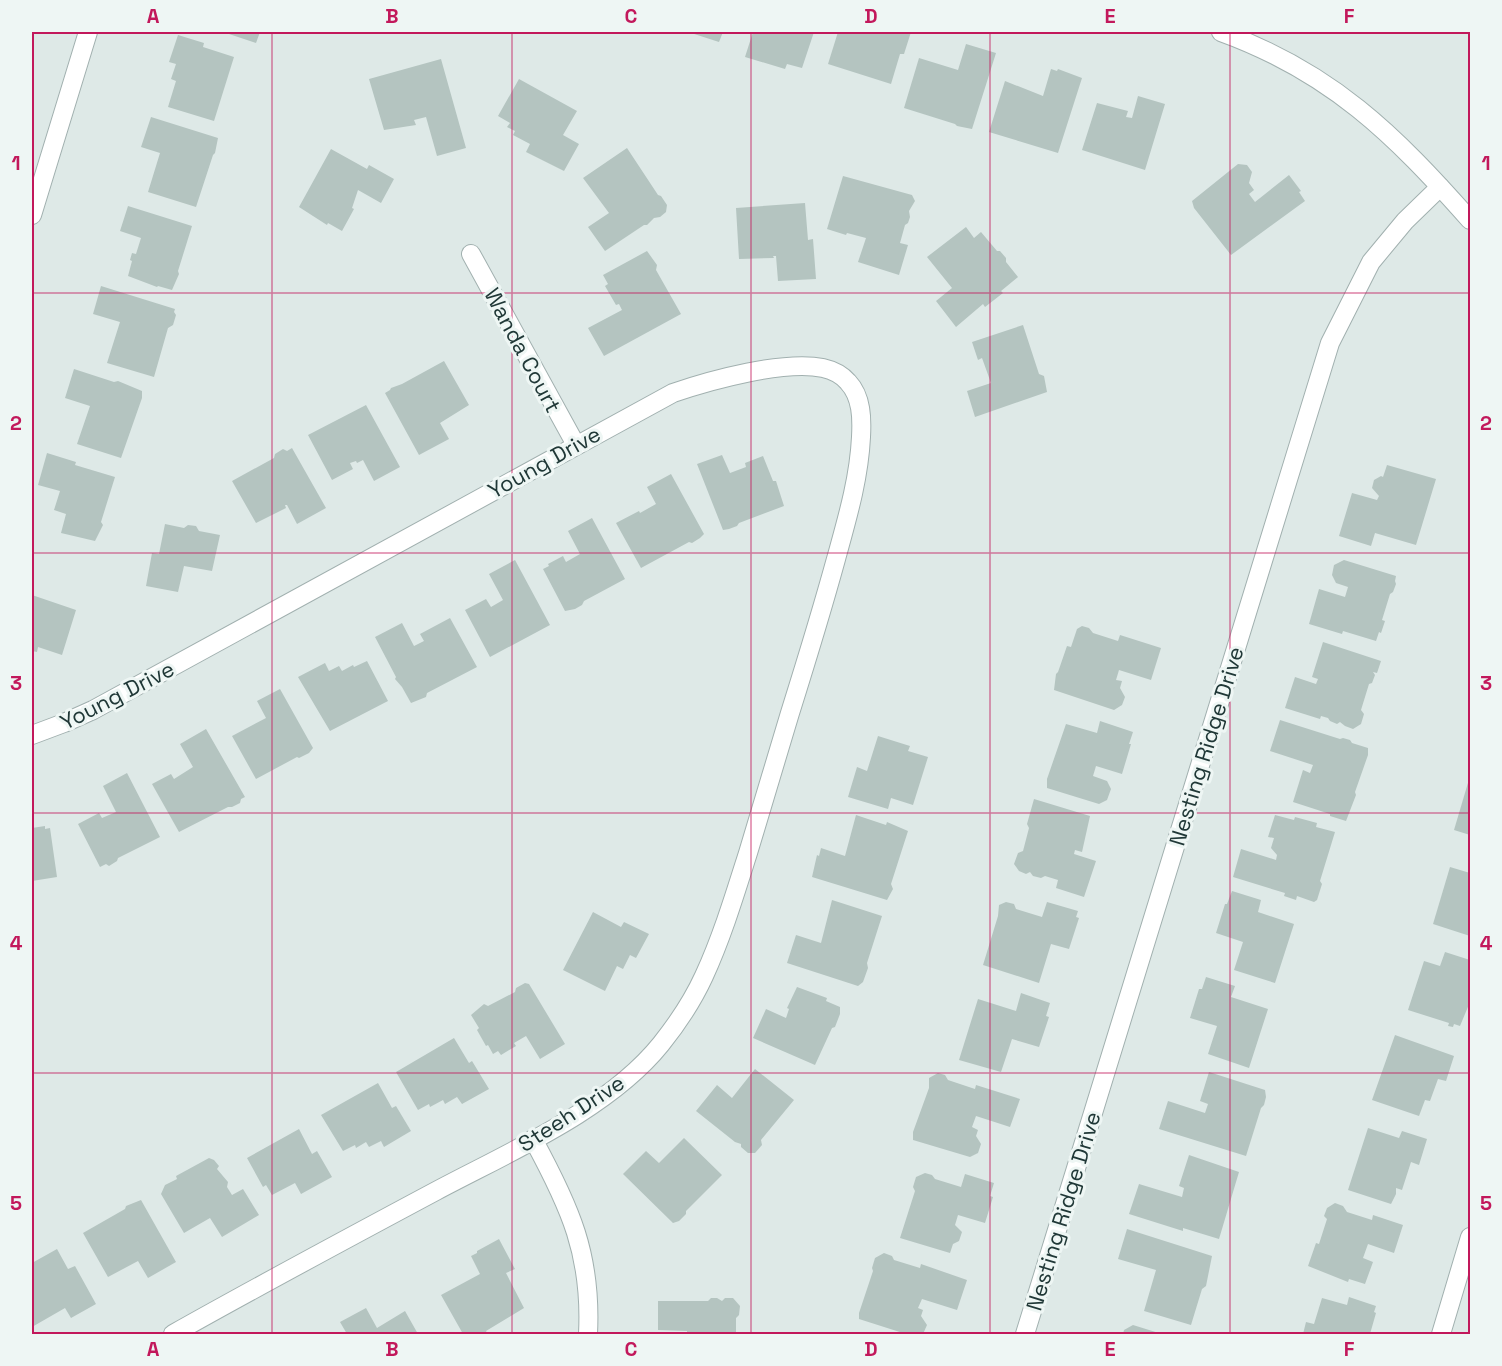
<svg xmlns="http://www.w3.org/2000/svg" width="1502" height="1366" font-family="'Space Grotesk',sans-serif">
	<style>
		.building { fill: #b4c4c0 }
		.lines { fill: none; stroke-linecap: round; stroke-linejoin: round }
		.minor-casing { stroke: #a1b0af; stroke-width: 20 }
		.minor { stroke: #fff; stroke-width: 18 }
		.grid { fill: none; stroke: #c2185b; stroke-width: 1.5; stroke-opacity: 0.55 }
		.labels { text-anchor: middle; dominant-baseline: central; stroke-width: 6; stroke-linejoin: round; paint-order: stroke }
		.street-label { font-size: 22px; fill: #203837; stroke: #eef6f4 }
		.neatline { fill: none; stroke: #c2185b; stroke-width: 2 }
		.grid-label { font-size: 20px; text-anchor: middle; font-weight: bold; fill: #c2185b }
	</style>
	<rect width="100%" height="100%" fill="#dee9e7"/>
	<g class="building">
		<path d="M223 32H260L256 43Z"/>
		<path d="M688 32H723L719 42Z"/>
		<path d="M753 32H814L802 68 787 64 785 69 745 57Z"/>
		<path d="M838 32H911L904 54H900L891 84 828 64Z"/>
		<path d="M178 35 204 43 203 47 234 57 214 121 168 107 176 81 171 79 176 64 169 62Z"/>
		<path d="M966 44 996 53 972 129 957 126 955 124 904 108 919 58 958 70Z"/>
		<path d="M441 59 466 148 437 156 426 117 414 120 416 125 384 130 369 79Z"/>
		<path d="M1051 69 1057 71 1058 69 1082 78 1058 153 989 132 1005 81 1043 96Z"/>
		<path d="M519 79 577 111 563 135 579 144 564 171 526 152 530 144 513 135 515 131 507 127 510 123 498 116Z"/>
		<path d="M1138 96 1165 104 1145 170 1082 150 1097 103 1128 111 1126 117 1132 118Z"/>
		<path d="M151 117 218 138 215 153 213 155 196 207 148 192 160 153 141 147Z"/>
		<path d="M627 148 658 195 661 196 667 205 666 212 660 217 654 218 647 225H644L605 251 588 227 609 213 583 178Z"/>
		<path d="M331 149 367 169 369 165 394 179 381 203 358 190 352 208 354 209 342 231 328 223 327 225 299 207Z"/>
		<path d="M1238 164 1247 165 1252 172 1249 183 1254 190 1249 194 1255 202 1289 175 1301 191 1299 192 1305 201 1231 255 1194 208 1192 201Z"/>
		<path d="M843 176 912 195 915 201 909 211 910 217 908 223 905 225 900 243 908 245 899 275 858 262 866 238 847 233 846 235 827 229Z"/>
		<path d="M805 203 808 240 813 239 816 279 778 281 776 256H773L774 258 739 259 736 208Z"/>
		<path d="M128 206 192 226 178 271 179 274 172 290 158 286 157 287 128 276 132 261 130 260 132 253 136 254 141 238 120 231Z"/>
		<path d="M966 227 974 238 981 232 997 251H1000L1006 258V262L1018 277 1001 291 1003 293 985 307 983 304 956 327 936 301 952 288 927 257Z"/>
		<path d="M647 251 657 265 656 270 681 314 604 356 588 328 622 310 619 304 616 305 605 286 608 284 603 275Z"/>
		<path d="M101 286 175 309 174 312 176 315 173 325 168 328 154 377 107 363 120 322 93 314Z"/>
		<path d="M1023 325 1039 374 1044 376 1047 392 975 417 967 391 991 383 982 358 978 360 972 342Z"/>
		<path d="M444 361 469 405 440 423 449 439 419 455 385 393 390 390 391 388 402 384Z"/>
		<path d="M74 369 114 382 118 381 142 391V398L121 458 77 444 90 406 65 398Z"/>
		<path d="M366 405 400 467 374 481 363 460 357 463 356 461 350 463 353 469 332 480 308 435Z"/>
		<path d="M292 448 326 508 297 524 287 505H285L286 508 256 523 232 481 274 458 275 454 283 449 287 451Z"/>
		<path d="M47 453 76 462 75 465 115 477 101 522 103 525 95 541 61 533 66 514 54 510 60 491 38 485Z"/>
		<path d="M722 455 730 473 746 467 745 463 763 456 773 481H776L784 506 739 523 737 526 729 529 723 530 697 464Z"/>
		<path d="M1387 465 1436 479 1416 545 1375 533 1371 546 1339 536 1352 493 1377 500 1379 496 1372 488 1374 480 1381 476 1383 477Z"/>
		<path d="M671 474 704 534 700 538 692 543 689 542 641 568 616 523 639 511 640 513 656 504 647 487Z"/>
		<path d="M592 518 625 579 584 601 582 605 575 609 565 611 543 569 549 566 548 564 563 556 566 562 580 554 568 531Z"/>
		<path d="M165 524 184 528 188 525 196 526 199 531 220 535 212 571 184 566 178 592 146 586 152 553 159 554Z"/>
		<path d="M515 560 550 625 490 657 465 610 486 599 491 607 503 600 489 574Z"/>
		<path d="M1344 560 1396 576 1395 581 1396 584 1393 592 1390 594 1382 620 1385 621 1381 633 1379 632 1376 641 1343 631 1342 634 1309 624 1319 589 1345 597 1348 587 1336 583 1332 575 1334 565Z"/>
		<path d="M32 595 76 610 62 655 38 647 37 652 32 651Z"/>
		<path d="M450 618 477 667 427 693 426 697 411 703 402 687 395 679 396 677 375 637 402 623 414 646 424 641 420 634Z"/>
		<path d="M1082 626 1089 628 1093 633 1118 641 1120 635 1161 648 1151 680 1119 670 1116 680 1122 681 1120 688 1125 697 1122 705 1114 710 1054 690 1056 674 1058 672 1067 646 1071 647 1077 629Z"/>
		<path d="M1323 642 1381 661 1377 673 1373 672 1375 675 1372 683 1369 684 1361 710 1364 714 1361 724 1353 729 1345 726 1340 722 1337 724 1330 721 1328 718 1321 716 1320 719 1285 708 1295 677 1316 684 1318 679 1312 677Z"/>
		<path d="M367 661 388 701 330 731 298 677 325 663 329 671 339 666 342 671 353 665 354 667Z"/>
		<path d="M280 689 313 748 309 753 299 758 297 757 256 779 232 736 266 718 257 701Z"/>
		<path d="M1280 720 1340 739 1343 738 1350 740 1352 743 1368 748V755L1355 792 1356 795 1346 821 1330 816V814L1293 802 1303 770 1310 773 1313 765 1270 751Z"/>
		<path d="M1100 721 1133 732 1129 744H1131L1122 774 1096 766 1093 776 1107 781 1111 789 1107 800 1099 804 1047 788V779L1066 724 1097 733Z"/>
		<path d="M206 729 245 797 241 799 240 803 232 807H228L179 832 152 784 171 774 174 779 193 767 180 744Z"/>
		<path d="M878 736 910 746 908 751 928 757 913 805 891 798 888 809 848 797 857 767 867 771Z"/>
		<path d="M127 773 160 837 118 858 117 861 109 866 106 864 100 867 78 824 99 813 102 818 116 812 103 786Z"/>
		<path d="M1470 776V835L1454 830Z"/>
		<path d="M1034 799 1090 816 1082 852 1075 850 1074 854 1096 861 1084 897 1056 888 1058 880 1045 876 1041 878 1033 876 1030 872 1026 874 1019 871 1014 864 1018 853 1023 851 1029 828 1027 824Z"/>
		<path d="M856 815 886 825 887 822 908 831 891 884 893 889 887 900 812 877 817 855 819 856 821 848 845 856Z"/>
		<path d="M1275 815 1294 820 1295 817 1317 823 1316 827 1335 832 1320 881 1322 884 1317 900 1314 902 1297 896 1296 900 1284 896 1285 893 1233 877 1241 849 1276 860 1277 855 1271 848 1274 838 1268 837Z"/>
		<path d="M45 826V829L50 828 57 877 32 881V828Z"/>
		<path d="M1450 867 1470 873V936L1433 924Z"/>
		<path d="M1232 891 1261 900 1258 912 1294 924 1275 983 1234 970 1243 942 1216 933 1225 904H1227Z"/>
		<path d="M832 900 882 916 867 963 868 968 863 982 858 986 787 963 796 935 821 943Z"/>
		<path d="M1006 902 1014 904 1016 909 1042 917 1047 902 1078 911 1076 917 1079 918 1069 949 1051 944 1039 983 983 965 998 916 999 905Z"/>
		<path d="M593 912 621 927 624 922 649 934 636 958 630 955 623 969 617 966 605 991 563 970Z"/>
		<path d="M1445 952 1470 960 1468 974 1470 975V992L1468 999 1470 1002 1460 1026 1454 1024 1453 1027 1448 1026 1449 1023 1408 1010 1424 961 1440 966Z"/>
		<path d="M1206 977 1235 986 1231 997 1268 1009 1249 1068 1208 1054 1217 1026 1190 1018 1199 989H1202Z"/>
		<path d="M525 983 529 984 565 1044 540 1059 526 1036 514 1043 516 1046 501 1055 498 1051 493 1054 488 1045 486 1046 477 1030 479 1028 471 1015 484 1004 488 1006 515 992 516 988Z"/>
		<path d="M797 987 827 998 826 1001 840 1007V1014L835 1027 832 1028 815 1065 753 1038 766 1009 786 1018 789 1009 787 1008Z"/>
		<path d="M1021 993 1050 1003 1046 1016 1049 1017 1039 1047 1012 1039 1001 1072 959 1060 978 999 1016 1011Z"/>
		<path d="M1395 1035 1454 1056 1446 1081 1438 1079 1430 1101 1425 1100 1419 1116 1372 1100Z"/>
		<path d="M454 1038 469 1063 472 1061 489 1089 462 1104 457 1097 445 1104 443 1100 430 1107 429 1104 418 1110 396 1072Z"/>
		<path d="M755 1069 794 1100 761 1140 762 1145 755 1153H748L741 1147V1144L735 1142 696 1111 717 1085 732 1098Z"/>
		<path d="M1209 1072 1265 1090 1266 1097 1264 1105 1261 1108 1246 1156 1159 1129 1168 1101 1205 1113 1208 1104 1200 1101Z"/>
		<path d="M938 1073 945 1075 948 1080 975 1089 976 1085 1020 1099 1010 1127 976 1116 972 1127 978 1130 976 1136 981 1144 978 1153 970 1157 913 1140V1132L929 1088V1078Z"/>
		<path d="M378 1083 392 1108 396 1106 411 1131 384 1147 381 1141 369 1147 366 1142 356 1148 355 1145 343 1151 321 1115Z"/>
		<path d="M1368 1128 1399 1138 1402 1131 1427 1139 1419 1165 1411 1162 1402 1190 1396 1188V1194L1391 1204 1348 1190Z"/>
		<path d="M299 1129 312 1154 317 1151 332 1177 301 1194 295 1183 272 1195 266 1185 263 1187 247 1158Z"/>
		<path d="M684 1138 722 1175 686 1211V1214L679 1221 673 1223 623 1174 646 1151 659 1163Z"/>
		<path d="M1189 1155 1239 1172 1219 1239 1183 1228V1231L1129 1214 1139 1184 1182 1197 1184 1188 1179 1186Z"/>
		<path d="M209 1158 214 1160 219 1166 217 1169 228 1182 227 1187 232 1195 243 1189 259 1215 222 1237 210 1218 184 1233 161 1194 165 1185 177 1179 176 1176Z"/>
		<path d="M925 1173 932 1175 935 1179 961 1187 965 1174 994 1183 990 1196 993 1197 985 1223 958 1215 955 1225 962 1232 959 1241 953 1244 950 1253 900 1238 915 1191 913 1187 916 1177Z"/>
		<path d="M141 1200 176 1262 148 1278 138 1261 108 1277 83 1233 125 1209 126 1206Z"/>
		<path d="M1335 1203 1343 1206 1347 1212 1372 1220 1373 1215 1403 1225 1394 1253 1368 1244 1363 1258 1373 1262 1365 1284 1349 1279 1348 1282 1308 1266 1316 1243 1319 1244 1327 1219 1324 1216 1327 1208Z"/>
		<path d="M1127 1229 1212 1256 1206 1286 1202 1289 1191 1325 1144 1311 1156 1270 1118 1259Z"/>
		<path d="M499 1239 515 1269 506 1273 524 1308 486 1331 487 1333 484 1334H463L441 1295 480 1274 471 1256 477 1253V1251Z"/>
		<path d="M57 1249 68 1269 75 1266 96 1304 71 1318 65 1308 32 1327V1263Z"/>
		<path d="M884 1253 892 1256 894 1260 920 1268 921 1264 967 1280 957 1310 922 1299 918 1308 923 1310 921 1316 927 1325 923 1334H906L859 1319V1313L873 1271 872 1268 875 1258Z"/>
		<path d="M1349 1297 1376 1306 1374 1312 1376 1313 1370 1334H1303L1306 1322 1314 1324 1322 1298 1347 1305Z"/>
		<path d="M711 1298H717L722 1301 725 1298H733L740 1306 739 1315 736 1318V1334H687V1331L658 1330V1301H708Z"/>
		<path d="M366 1308 377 1328 405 1311 418 1334H347L340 1322Z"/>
		<path d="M1133 1325 1162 1334H1123L1124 1330Z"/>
	</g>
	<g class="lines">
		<g class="minor-casing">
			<g id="minor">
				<path d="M1221 32C1331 72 1394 134 1470 220"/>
				<path d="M32 215 88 32"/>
				<path d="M471 254 576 445"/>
				<path d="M32 735 64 723 93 710 673 393C711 380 784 360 823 368 832 370 842 375 848 382 862 397 862 419 861 437 859 479 847 519 836 559 822 610 806 662 790 713 776 759 762 806 748 853 735 894 722 937 704 976 693 1000 677 1024 661 1044 608 1110 509 1152 436 1191 348 1238 260 1285 173 1334"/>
				<path d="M533 1139C570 1207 592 1255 588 1334"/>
				<path d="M1025 1334 1330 343 1371 262 1405 221 1440 187"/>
				<path d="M1441 1334 1470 1237"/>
			</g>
		</g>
		<use href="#minor" class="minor"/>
	</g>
	<path class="grid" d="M272 32V1334M512 32V1334M751 32V1334M990 32V1334M1230 32V1334M32 293H1470M32 553H1470M32 813H1470M32 1073H1470"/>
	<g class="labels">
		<g class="street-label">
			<text transform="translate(523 350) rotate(62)">Wanda Court</text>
			<text transform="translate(544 462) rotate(-29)">Young Drive</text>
			<text transform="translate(117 695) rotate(-27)">Young Drive</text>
			<text transform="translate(1206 746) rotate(-73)">Nesting Ridge Drive</text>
			<text transform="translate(571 1113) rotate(-33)">Steeh Drive</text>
			<text transform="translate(1063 1211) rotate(-73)">Nesting Ridge Drive</text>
		</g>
	</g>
	<rect width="1502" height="1366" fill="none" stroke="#eef6f4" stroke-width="66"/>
	<rect x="33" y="33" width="1436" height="1300" class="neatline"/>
	<g class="grid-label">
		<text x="153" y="23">A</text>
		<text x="392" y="23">B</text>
		<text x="631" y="23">C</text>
		<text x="871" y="23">D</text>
		<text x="1110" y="23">E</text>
		<text x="1349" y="23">F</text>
		<text x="16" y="170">1</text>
		<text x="1486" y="170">1</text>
		<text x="16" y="430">2</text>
		<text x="1486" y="430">2</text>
		<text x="16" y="690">3</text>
		<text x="1486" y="690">3</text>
		<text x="16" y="950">4</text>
		<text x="1486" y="950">4</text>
		<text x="16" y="1210">5</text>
		<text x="1486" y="1210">5</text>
		<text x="153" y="1356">A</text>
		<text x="392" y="1356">B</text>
		<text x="631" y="1356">C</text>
		<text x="871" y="1356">D</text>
		<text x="1110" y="1356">E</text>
		<text x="1349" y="1356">F</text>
	</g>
</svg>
